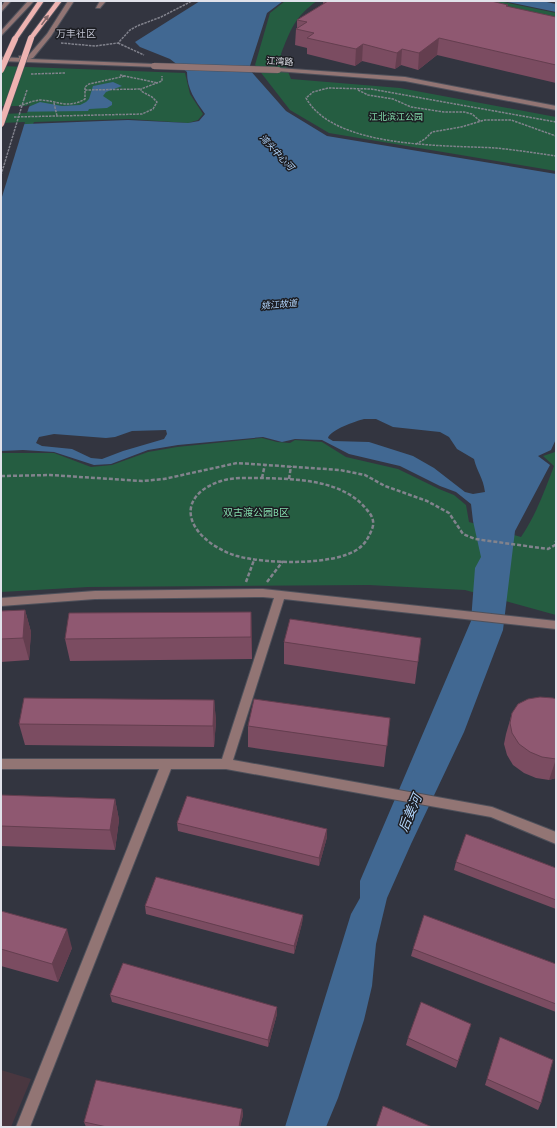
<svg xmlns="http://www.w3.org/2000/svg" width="557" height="1128" font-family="'PT Sans','Noto Sans SC',sans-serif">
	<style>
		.education { fill: #493740 }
		.green { fill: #255d41 }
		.water { fill: #416892; fill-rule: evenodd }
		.pier { fill: #333540 }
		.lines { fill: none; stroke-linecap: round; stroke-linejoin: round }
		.minor-casing { stroke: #4f515b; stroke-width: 2 }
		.major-casing { stroke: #4f515b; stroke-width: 2 }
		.path-far1 { stroke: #82838d; stroke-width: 1.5; stroke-dasharray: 2.5 1; stroke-linecap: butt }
		.path { stroke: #82838d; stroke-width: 2.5; stroke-dasharray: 4 2; stroke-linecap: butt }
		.minor { fill: #927574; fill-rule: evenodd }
		.major { fill: #eeb3b1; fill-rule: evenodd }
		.minor-bridge-casing { stroke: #4f515b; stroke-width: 7; stroke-linecap: butt }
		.major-bridge-casing { stroke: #4f515b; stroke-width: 7; stroke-linecap: butt }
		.path-bridge { stroke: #82838d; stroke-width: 1.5; stroke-dasharray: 2.5 1; stroke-linecap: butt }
		.minor-bridge { stroke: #927574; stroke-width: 6 }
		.major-bridge { stroke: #eeb3b1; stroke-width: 6 }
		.wall { fill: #7b4c61 }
		.shaded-wall { fill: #643e4f }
		.building { fill: #8f5871; stroke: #643e4f }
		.oneway { fill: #85686a }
		.labels { text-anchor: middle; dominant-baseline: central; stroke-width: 3; stroke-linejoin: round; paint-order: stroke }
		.far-street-label { font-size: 9px; fill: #e1e2ea; stroke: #1c1d22 }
		.far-park-label { font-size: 9px; fill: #84ddad; stroke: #1c1d22 }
		.far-water-label { font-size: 9px; font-style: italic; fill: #b3d7fe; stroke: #1c1d22 }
		.far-quarter-label { font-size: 10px; fill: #bec1cf; stroke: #1c1d22 }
		.park-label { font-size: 10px; fill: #84ddad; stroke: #1c1d22 }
		.near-water-label { font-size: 13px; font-style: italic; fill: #b3d7fe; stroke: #1c1d22 }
	</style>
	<rect width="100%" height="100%" fill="#333540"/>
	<path class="education" d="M1 1070 31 1079 11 1127H1Z"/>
	<g class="green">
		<path d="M285 1H317C295 16 290 31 281 54L291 79 400 88 556 117V171L329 133 290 110 255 65 270 13Z"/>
		<path d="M460 1H499L556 13V22Z"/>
		<path d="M1 66 185 73 190 94 203 114 198 120 188 123 129 119 34 122 33 124H1Z"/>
		<path d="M262 438 277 442 290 443 295 440 322 442 346 457 398 469 439 489 454 495 466 505 469 522 521 537C536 515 545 490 554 466L543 456 555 452 556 449V615L465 590 369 585 88 587 1 592V453H54L91 467 112 465 148 452 177 447Z"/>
	</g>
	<g class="water">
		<path d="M200 1H283L267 13 249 69 286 111 327 136 556 174V439L551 450 538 456 550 465 515 531 503 630 464 732 411 844 387 898 376 944 372 986 364 1020 338 1098 326 1127H285L351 914 360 898V881L471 621 475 568 481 557 473 521 471 504 456 492 440 486 400 466 349 454 322 440 295 439 282 442 263 437 178 445 148 450 111 464 94 465 54 452 23 450 1 451V125L128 120 188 123 199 121 205 114C195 100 187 89 187 72L170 59 140 47 135 42ZM364 419H376L393 427 440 432 449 437 457 449 474 459C477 472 483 477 485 492L473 494 465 492 434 468 413 456 369 442 333 441 328 438C330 430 356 421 364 419ZM166 430 167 434 164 439 123 451 102 459 91 458 72 449 42 446 36 443 39 437 54 434 106 438 115 437 132 431Z"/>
		<path d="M503 1H542L556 4V12Z"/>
		<path d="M113 82 122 86 106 92 103 96 112 102V105L107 108 89 109 88 111 1 112V108H26L40 102 62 106 80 105 86 102 89 99 93 86Z"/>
	</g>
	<g class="pier">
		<path d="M30 104 27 113 1 114V106H26Z"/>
		<path d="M25 122 1 200V123Z"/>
	</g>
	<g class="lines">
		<g class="minor-casing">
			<g id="minor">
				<path d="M5 1H11L1 12V7Z"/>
				<path d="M28 1H34L1 36V31Z"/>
				<path d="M68 1H74L51 36 33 58 30 59 154 64 156 65V67L1 61V57L19 58V56L29 55 47 34Z"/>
				<path d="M100 1H106L100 8H96Z"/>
				<path d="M278 68 405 77 556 106V110L405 81 276 71V69Z"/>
				<path d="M263 589 556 621V629L284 599 233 760 492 807 556 832V844L491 817 226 769H171L30 1127H16L159 769H1V759H222L274 598 263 597 95 599 1 606V598L95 591Z"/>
			</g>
		</g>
		<g class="major-casing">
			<g id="major">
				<path d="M38 1H44L17 40H13L12 39Z"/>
				<path d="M56 1H62L33 39H29V37Z"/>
			</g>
		</g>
		<g class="path-far1">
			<path d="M61 43 95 46 118 43 130 30 137 26 161 17 192 1"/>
			<path d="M118 43 144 55"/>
			<path d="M31 74 65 73"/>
			<path d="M120 75 158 83"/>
			<path d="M85 90 141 89"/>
			<path d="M358 90 368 95 393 99 411 107 444 112H464L472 114 480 121"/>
			<path d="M24 99 27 90"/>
			<path d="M54 103 57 116"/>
			<path d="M19 106C26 104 34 100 41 100 58 101 68 109 85 99V87L89 84 125 76"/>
			<path d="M14 117 142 114 153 109 157 102 152 97 141 91V89L162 81V76"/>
			<path d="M556 122 371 89 328 88 313 92 306 98C334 149 446 145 496 148 516 150 536 153 556 156"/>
			<path d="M416 144 425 139 432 132 461 127 485 120H511L556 136"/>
		</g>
		<g class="path">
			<path d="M1 476 50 475 142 481 164 479 237 463 340 470 365 475 385 486 427 501 449 513 463 534 475 539 548 549 555 545 556 541"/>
			<path d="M260 478C295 479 343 479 367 510 372 515 375 522 372 529 369 537 365 544 358 549 334 566 265 564 237 556 229 554 222 550 215 546 182 525 181 494 221 481 233 477 247 478 260 478Z"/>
			<path d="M262 478 265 464"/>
			<path d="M289 479 291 466"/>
			<path d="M246 582 254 560"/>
			<path d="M267 582 283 561"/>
		</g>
		<use href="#minor" class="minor"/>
		<use href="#major" class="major"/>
		<g class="minor-bridge-casing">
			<path id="minor-bridge" d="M154 66 278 70"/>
		</g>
		<g class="major-bridge-casing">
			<g id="major-bridge">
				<path d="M1 70 15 39"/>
				<path d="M1 124 31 38"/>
			</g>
		</g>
		<path class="path-bridge" d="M1 175 24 99"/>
		<use href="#minor-bridge" class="minor-bridge"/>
		<use href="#major-bridge" class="major-bridge"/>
	</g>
	<g class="wall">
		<path d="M323 1H491L508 5V7L556 17V83L437 55 418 70 401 65 395 69 362 61 355 66 307 54V48L295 45 296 29 297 28V20L323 4Z"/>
		<path d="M25 610 31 632 29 660 1 662V611Z"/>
		<path d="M252 634V659L70 661 65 639Z"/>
		<path d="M421 638 415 684 284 664V642Z"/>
		<path d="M556 699V778L549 780 536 778 524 773 513 765 507 755 504 744 506 734 512 713Z"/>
		<path d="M214 700 216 721 214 747 25 745 19 724Z"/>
		<path d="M390 718 384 767 248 747V726Z"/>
		<path d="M1 795 115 799 119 820 115 850 1 846Z"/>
		<path d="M177 823 327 837 319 866 178 831Z"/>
		<path d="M456 862 556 868V909L454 870Z"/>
		<path d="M145 906 303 915 302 923 294 954 146 914Z"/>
		<path d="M1 911 72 948 58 982 1 966Z"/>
		<path d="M413 949 556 964V1012L411 956Z"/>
		<path d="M110 995 277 1014 268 1047 112 1002Z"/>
		<path d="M471 1024 456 1068 406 1045 408 1038Z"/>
		<path d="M500 1037 541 1103 538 1110 485 1085Z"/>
		<path d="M242 1109 243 1115 240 1127H86L84 1122Z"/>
	</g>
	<g class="shaded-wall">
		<path d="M439 38 437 55 418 70 419 53Z"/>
		<path d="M363 44 362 61 355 66 356 49Z"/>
		<path d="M402 49 401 65 395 69 397 53Z"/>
		<path d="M25 610 31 632 29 660 23 638Z"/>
		<path d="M251 612 252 634V659L251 637Z"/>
		<path d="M214 700 216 721 214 747 213 726Z"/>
		<path d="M556 759V778L549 780Z"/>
		<path d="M115 799 119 820 115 850 110 830Z"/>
		<path d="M327 829V837L319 866V858Z"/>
		<path d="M303 915 302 923 294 954V946Z"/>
		<path d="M67 929 72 948 58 982 52 964Z"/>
		<path d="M277 1007V1014L268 1047V1040Z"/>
		<path d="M242 1109 243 1115 240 1127H239Z"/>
	</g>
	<g class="building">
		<path d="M328 1H491L508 5 506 6 556 17V65L439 38 419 53 402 49 397 53 363 44 356 49 307 38 314 33 296 29 307 22 297 20Z"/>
		<path d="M25 610 23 638 1 639V611Z"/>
		<path d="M251 612V637L65 639 69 613Z"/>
		<path d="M290 619 421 638 418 662 284 642Z"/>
		<path d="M540 697 553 698 556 699V759L542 757 530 752 519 744 512 733 510 723 512 713 518 704 528 699Z"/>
		<path d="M24 698 214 700 213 726 19 724Z"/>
		<path d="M254 699 390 718 387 746 248 726Z"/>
		<path d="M1 795 115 799 110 830 1 826Z"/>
		<path d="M187 796 327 829 319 858 177 823Z"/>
		<path d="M466 834 556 868V900L456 862Z"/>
		<path d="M156 877 303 915 294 946 145 906Z"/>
		<path d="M1 911 67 929 52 964 1 949Z"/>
		<path d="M424 915 556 964V1004L413 949Z"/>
		<path d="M123 963 277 1007 268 1040 110 995Z"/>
		<path d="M421 1002 471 1024 458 1061 408 1038Z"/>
		<path d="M500 1037 553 1060 541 1103 487 1079Z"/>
		<path d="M96 1080 242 1109 239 1127H107L84 1122Z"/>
		<path d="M383 1106 432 1127H376Z"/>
	</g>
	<defs><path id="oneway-solid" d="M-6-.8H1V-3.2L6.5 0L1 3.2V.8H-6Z"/></defs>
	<use class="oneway" href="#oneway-solid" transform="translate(45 20) rotate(-54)"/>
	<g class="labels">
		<g class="far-street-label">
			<text transform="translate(280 61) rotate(3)">江湾路</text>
		</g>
		<g class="far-park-label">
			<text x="396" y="116">江北滨江公园</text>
		</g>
		<g class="far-water-label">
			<text transform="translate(277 152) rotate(47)">湾头中心河</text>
			<text transform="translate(279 304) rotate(-5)">姚江故道</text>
		</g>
		<g class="far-quarter-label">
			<text x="76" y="33">万丰社区</text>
		</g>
		<g class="park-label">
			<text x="256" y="512">双古渡公园B区</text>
		</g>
		<g class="near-water-label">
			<text transform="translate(410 813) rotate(-67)">后姜河</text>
		</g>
	</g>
	<rect width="557" height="1128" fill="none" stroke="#e1e2ea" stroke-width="4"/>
</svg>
